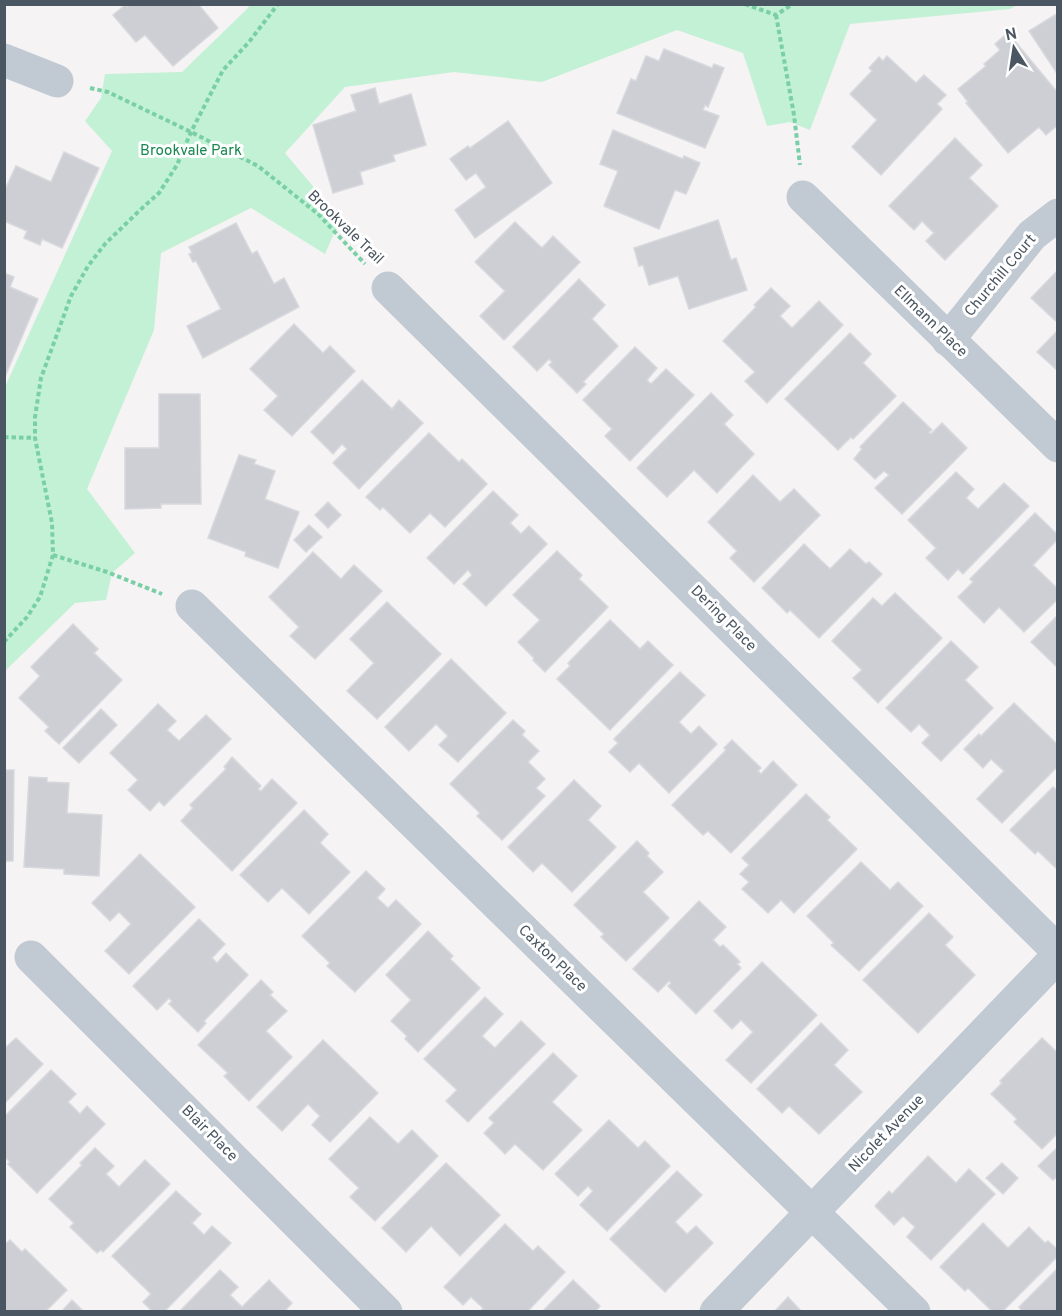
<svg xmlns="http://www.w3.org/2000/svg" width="1062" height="1316" font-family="Overpass,sans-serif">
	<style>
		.green { fill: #c3f1d5 }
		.building { fill: #cdcfd5; stroke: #d7d9de; stroke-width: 1.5 }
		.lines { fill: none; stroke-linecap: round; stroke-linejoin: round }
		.path { stroke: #7ad0a6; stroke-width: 4; stroke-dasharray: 4.5 3; stroke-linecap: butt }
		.minor { stroke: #c1cad2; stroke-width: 33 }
		.labels { text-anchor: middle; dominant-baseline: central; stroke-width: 6; stroke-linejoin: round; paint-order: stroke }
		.park-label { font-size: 15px; fill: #17864f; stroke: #fff }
		.street-label { font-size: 15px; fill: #4a5661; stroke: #fff }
	</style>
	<rect width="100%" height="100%" fill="#f5f3f3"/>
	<path class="green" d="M249 5V4L1017 5 1010 9 850 24 810 130 790 122 767 126 743 53 677 30 542 82 454 72 345 87 285 153 344 223 335 231 325 254 251 208 161 253 154 330 87 489 135 553 112 573 106 600 75 603 5 671V387L112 151 85 121 101 98 105 74 182 72 248 8Z"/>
	<g class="building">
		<path d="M130 4H198L218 28 173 66 145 35 136 42 113 15 125 5 127 7Z"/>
		<path d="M1058 13V75L1029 31Z"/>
		<path d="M1005 35 1011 42 1014 40 1058 93V125L1046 135 1039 127 1008 153 966 103 968 102 958 89 986 66 984 64 1000 50 995 44Z"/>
		<path d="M664 49 712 68 714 64 724 68 708 107 705 105 703 110 719 116 705 148 617 113 631 79 636 81 646 56 659 61Z"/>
		<path d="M887 56 916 83 924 75 946 95 937 104 942 109 881 175 852 147 877 120 850 94 872 71 869 68 879 57 883 61Z"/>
		<path d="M375 88 379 104 411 94 426 145 393 155 395 161 360 172 363 184 333 193 313 125 356 111 351 95Z"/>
		<path d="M508 121 552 183 475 238 455 210 486 187 476 173 466 180 450 159 468 146 470 148Z"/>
		<path d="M613 130 683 159 684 156 700 163 686 194 675 190 659 229 604 206 618 171 600 164Z"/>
		<path d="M955 138 982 165 969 178 998 206 945 260 926 241 934 233 922 221 914 230 889 206Z"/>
		<path d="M64 152 99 168 62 248 42 239 40 245 24 238 27 231 4 221V192L16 166 51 182Z"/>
		<path d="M718 220 731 260 736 258 747 290 689 309 678 276 649 285 643 265 639 266 634 248Z"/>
		<path d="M515 222 542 248 553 236 580 262 504 340 480 316 505 291 475 262Z"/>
		<path d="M236 223 252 254 257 251 274 284 284 278 299 307 203 358 187 326 221 309 196 261 193 262 189 254 192 253 189 247Z"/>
		<path d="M1058 270V323L1031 298Z"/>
		<path d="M4 273 14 277 10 287 38 299 4 379Z"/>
		<path d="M579 279 605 305 592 319 618 346 583 382 586 384 577 393 549 365 552 362 549 359 537 371 513 347Z"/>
		<path d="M771 288 790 306 780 316 792 328 819 301 843 325 767 403 745 381 755 372 723 341 756 307 754 305Z"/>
		<path d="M294 324 323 353 330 346 355 371 292 436 264 410 278 396 250 369Z"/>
		<path d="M1058 330V371L1037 352Z"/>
		<path d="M850 333 871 354 863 363 896 396 853 439 851 437 838 450 785 399Z"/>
		<path d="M635 347 657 368 647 380 651 384 666 369 694 395 630 461 605 436 612 429 583 400Z"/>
		<path d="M362 380 392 409 399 400 423 423 359 489 333 463 347 449 342 444 333 454 311 432Z"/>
		<path d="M711 393 733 415 724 424 754 454 717 493 694 470 667 497 637 468Z"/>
		<path d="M159 394H200L201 504H161V508L125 509V448H159Z"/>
		<path d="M903 402 932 430 929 432 931 434 942 423 967 448 902 514 875 488 889 475 884 471 875 479 854 459 862 449 860 447Z"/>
		<path d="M429 433 459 462 462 459 487 484 445 527 430 513 410 533 383 507 380 510 366 497Z"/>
		<path d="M239 455 256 460 254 464 275 471 265 499 299 512 278 568 245 556 246 552 208 538Z"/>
		<path d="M956 472 974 489 966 498 978 509 1004 483 1029 506 963 574 958 569 948 580 926 558 936 548 908 520Z"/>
		<path d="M753 475 780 502 794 489 820 515 754 582 730 558 737 551 708 522Z"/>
		<path d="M493 491 518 515 510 523 521 534 529 526 547 544 486 606 463 584 472 575 468 570 454 584 427 558Z"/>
		<path d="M328 502 341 515 328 528 315 515Z"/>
		<path d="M1035 513 1058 535V539L1033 565 1058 589V599L1024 632 999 607 984 623 958 597 973 582 970 579Z"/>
		<path d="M309 525 322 537 306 552 294 540Z"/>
		<path d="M804 544 830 569 850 549 866 564 869 562 882 574 819 638 790 610 787 613 762 588Z"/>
		<path d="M557 551 582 575 579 579 608 607 545 672 533 660 534 658 518 642 540 620 513 595Z"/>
		<path d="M313 552 341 579 354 565 382 591 315 659 290 636 299 627 269 597Z"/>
		<path d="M895 593 942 638 878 703 853 678 862 670 832 641 873 598 882 606Z"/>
		<path d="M387 602 441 654 377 719 347 691 374 663 350 639Z"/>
		<path d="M1058 615V668L1031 642Z"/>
		<path d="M610 620 640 649 648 641 673 665 610 730 557 679 570 666 568 663Z"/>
		<path d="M73 624 98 649 94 653 122 680 59 744 45 731 49 727 19 698 40 676 31 667Z"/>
		<path d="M951 641 978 667 965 680 993 708 941 761 922 743 930 735 919 724 911 732 886 708Z"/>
		<path d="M451 659 506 713 458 762 439 745 448 736 436 724 409 751 385 727Z"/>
		<path d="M680 672 705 695 679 722 691 734 699 726 717 744 669 793 639 763 630 772 609 752 618 743 614 739Z"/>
		<path d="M1014 703 1058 745V766L1002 823 977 799 1004 771 991 759 983 768 964 749 979 734 981 736Z"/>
		<path d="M158 704 176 721 167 730 179 741 206 715 231 739 164 806 159 801 150 811 128 790 138 780 110 753Z"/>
		<path d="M101 709 117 725 79 763 63 748Z"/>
		<path d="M513 720 525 731 522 735 539 751 528 762 545 779 536 788 545 796 502 840 477 816 480 813 450 784Z"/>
		<path d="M732 740 761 768 758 771 761 774 773 761 797 785 731 853 708 831 703 835 672 805 726 750 724 748Z"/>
		<path d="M232 757 261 786 258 789 261 791 272 779 297 803 232 871 181 821 193 808 190 805 226 769 224 767Z"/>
		<path d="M4 770H14L13 861H4Z"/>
		<path d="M29 777 47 778V782L69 783 67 813 102 815 99 876 64 874V869L24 867Z"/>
		<path d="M574 780 601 806 588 820 616 847 572 892 542 863 533 872 508 847Z"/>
		<path d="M1053 787 1058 791V870L1038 851 1035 854 1010 830Z"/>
		<path d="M806 794 830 817 827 820 857 849 794 913 781 900 768 913 742 889 749 882 740 874 749 865 742 858Z"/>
		<path d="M304 810 328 834 320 843 350 872 309 914 282 888 268 902 240 875Z"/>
		<path d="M637 841 649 853 647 856 663 872 643 892 669 918 626 961 601 937 604 934 574 905Z"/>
		<path d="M140 854 195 907 129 974 105 951 131 924 119 912 110 921 92 903Z"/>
		<path d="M861 862 890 890 898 882 923 906 859 971 831 945 834 943 807 916Z"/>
		<path d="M366 871 385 889 377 898 388 908 396 900 421 924 355 992 327 966 330 963 302 936Z"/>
		<path d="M699 901 726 927 713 940 720 947 723 945 740 962 737 964 741 968 696 1014 668 986 671 983 669 981 658 992 633 969Z"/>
		<path d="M929 913 953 937 945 945 975 975 918 1033 863 980Z"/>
		<path d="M199 919 225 944 212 958 217 963 226 953 248 975 204 1021 206 1023 198 1032 169 1004 172 1001 169 998 157 1010 133 986Z"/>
		<path d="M428 931 453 956 450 959 480 988 418 1052 405 1039 407 1036 391 1021 411 1000 386 975Z"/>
		<path d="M762 962 817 1015 751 1083 726 1060 753 1032 741 1020 732 1029 714 1011Z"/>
		<path d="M261 980 273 992 270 995 287 1011 266 1031 292 1057 249 1101 224 1076 228 1073 198 1045Z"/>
		<path d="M485 997 503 1014 482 1036 495 1048 521 1021 545 1044 468 1122 446 1101 457 1090 424 1059Z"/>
		<path d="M821 1023 848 1050 834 1065 862 1092 819 1134 789 1106 782 1113 757 1089Z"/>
		<path d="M16 1038 43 1064 4 1104V1049Z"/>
		<path d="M1042 1038 1058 1053V1133L1042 1149 1014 1122 1017 1119 991 1094 1002 1083 1000 1081Z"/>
		<path d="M323 1040 378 1093 330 1142 312 1125 320 1116 308 1104 282 1131 257 1107Z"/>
		<path d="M553 1053 577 1076 552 1102 582 1130 543 1170 515 1144 505 1154 484 1133 494 1123 489 1118Z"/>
		<path d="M51 1070 76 1094 68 1102 80 1114 87 1106 105 1124 37 1193 8 1164 10 1162 4 1156V1117Z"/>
		<path d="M370 1117 398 1144 412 1130 438 1156 375 1221 350 1197 359 1188 329 1159Z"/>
		<path d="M609 1120 638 1148 645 1141 670 1166 607 1231 580 1205 593 1191 588 1186 578 1196 555 1174Z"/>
		<path d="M1058 1147V1176L1053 1180 1038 1166Z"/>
		<path d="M95 1148 114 1166 106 1174 119 1187 145 1160 170 1184 103 1252 101 1250 97 1253 70 1227 74 1223 49 1199 82 1165 80 1163Z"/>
		<path d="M928 1156 956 1183 969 1169 995 1194 931 1260 907 1237 915 1227 903 1216 894 1225 875 1206 889 1191 892 1194Z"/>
		<path d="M446 1163 500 1215 460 1256 431 1226 406 1252 382 1228Z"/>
		<path d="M1002 1163 1018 1178 1003 1194 986 1178Z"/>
		<path d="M677 1171 702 1195 675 1222 687 1234 696 1226 713 1243 665 1292 610 1239Z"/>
		<path d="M176 1191 201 1214 192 1223 204 1235 212 1226 231 1243 164 1312H153L143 1302 151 1294 112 1256Z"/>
		<path d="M983 1223 1008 1248 1029 1227 1045 1243 1048 1241 1058 1250V1256L1002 1312H993L968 1288 965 1291 940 1267Z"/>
		<path d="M505 1224 533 1251 538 1246 565 1272 527 1312H480L483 1308 471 1297 463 1305 444 1287Z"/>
		<path d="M10 1240 22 1252 25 1249 67 1290 45 1312H4V1245Z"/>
		<path d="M1058 1268V1312H1023L1019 1307Z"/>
		<path d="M220 1270 238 1287 230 1295 242 1307 269 1280 292 1303 284 1312H179Z"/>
		<path d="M573 1280 600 1306 595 1312H542Z"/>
		<path d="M788 1297 802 1312H774Z"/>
		<path d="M72 1300 84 1312H61Z"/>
	</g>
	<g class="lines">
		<g class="path">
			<path d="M745 4 776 15 793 4"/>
			<path d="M776 15 794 115 800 165"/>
			<path d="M90 88 108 92 191 132 258 166 318 214 365 264"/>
			<path d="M4 437 35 438"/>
			<path d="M53 555 107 572 162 594"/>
			<path d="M4 642 27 617 40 597 53 555 52 523 35 438V417L41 378 71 296 88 266 105 244 139 211 159 193 177 165 191 132 223 70 249 42 278 4"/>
		</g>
		<g class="minor">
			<path d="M4 60 57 81"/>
			<path d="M803 197 1058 446"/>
			<path d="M388 288 1058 951"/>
			<path d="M948 340 1032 235 1058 215"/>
			<path d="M192 606 914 1312"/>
			<path d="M31 957 386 1312"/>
			<path d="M716 1312 1058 956"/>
		</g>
	</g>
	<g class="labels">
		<g class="park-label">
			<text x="191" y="151">Brookvale Park</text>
		</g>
		<g class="street-label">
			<text transform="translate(345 228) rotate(44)">Brookvale Trail</text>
			<text transform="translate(1001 276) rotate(-50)">Churchill Court</text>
			<text transform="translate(930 322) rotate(44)">Ellmann Place</text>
			<text transform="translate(723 619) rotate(45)">Dering Place</text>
			<text transform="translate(552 959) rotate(44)">Caxton Place</text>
			<text transform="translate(209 1134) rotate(45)">Blair Place</text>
			<text transform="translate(887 1134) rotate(-46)">Nicolet Avenue</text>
		</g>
	</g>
	<rect width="1062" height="1316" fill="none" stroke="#4a5661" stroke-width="12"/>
	<g transform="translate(1014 48) rotate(348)" stroke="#ffffff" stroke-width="4.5" paint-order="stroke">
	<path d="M0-4.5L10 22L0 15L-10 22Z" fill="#4a5661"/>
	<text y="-9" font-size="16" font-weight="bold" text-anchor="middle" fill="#4a5661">N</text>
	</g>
</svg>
